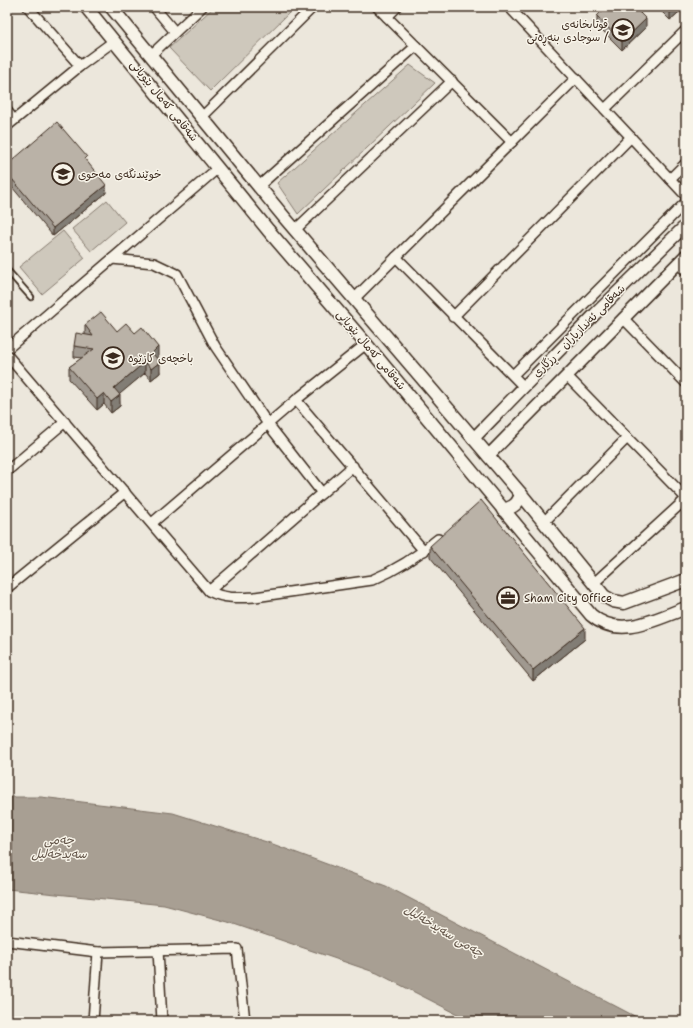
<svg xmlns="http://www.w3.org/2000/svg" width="693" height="1028" font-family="'Shantell Sans','Playpen Sans Arabic',sans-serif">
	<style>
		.green { fill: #cec8bc; stroke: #84796d }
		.water { fill: #a89f93; stroke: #7c7064 }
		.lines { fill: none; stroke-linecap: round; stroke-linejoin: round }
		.service-casing { stroke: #3b2a1e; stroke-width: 8 }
		.minor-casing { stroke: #3b2a1e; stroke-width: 12 }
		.tertiary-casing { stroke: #3b2a1e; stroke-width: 14 }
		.secondary-casing { stroke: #3b2a1e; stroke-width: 15 }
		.service { stroke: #f7f3e8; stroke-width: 4.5 }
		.minor { stroke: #f7f3e8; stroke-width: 9 }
		.tertiary { stroke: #f7f3e8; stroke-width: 11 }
		.secondary { stroke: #f7f3e8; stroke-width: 12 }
		.wall { fill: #a09990; stroke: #3b2a1e }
		.shaded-wall { fill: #827d75; stroke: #3b2a1e }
		.building { fill: #bab2a7; stroke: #3b2a1e }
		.labels { text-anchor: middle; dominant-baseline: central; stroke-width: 3; stroke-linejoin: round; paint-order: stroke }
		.poi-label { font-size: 11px; fill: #3b2a1e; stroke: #f7f3e8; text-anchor: start }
		.street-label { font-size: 11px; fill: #3b2a1e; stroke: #f7f3e8 }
		.water-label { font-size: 12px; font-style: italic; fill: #615347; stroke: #f7f3e8 }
	</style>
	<rect width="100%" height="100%" fill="#ece7dc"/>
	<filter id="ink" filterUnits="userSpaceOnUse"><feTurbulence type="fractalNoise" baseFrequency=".025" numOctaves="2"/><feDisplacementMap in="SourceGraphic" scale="8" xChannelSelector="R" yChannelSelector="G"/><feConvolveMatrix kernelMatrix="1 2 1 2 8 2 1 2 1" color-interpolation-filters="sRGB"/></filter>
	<g filter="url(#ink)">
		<g class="green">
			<path d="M214 7H295L210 91 169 48Z"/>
			<path d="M410 65 435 83 298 214 277 183Z"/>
			<path d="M107 200 125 222 91 251 72 229Z"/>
			<path d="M63 231 85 258 42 294 19 267Z"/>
		</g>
		<path class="water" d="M7 797H41L173 813 270 843 386 886 644 1021H471L377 973 228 922 164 905 7 889Z"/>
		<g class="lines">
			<g class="service-casing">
				<path id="service" d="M7 270 31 297"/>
			</g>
			<g class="minor-casing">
				<g id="minor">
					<path d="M28 7 80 66"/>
					<path d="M154 7 175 32"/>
					<path d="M377 7 512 142"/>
					<path d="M509 7 686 196"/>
					<path d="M387 17 397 7"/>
					<path d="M151 55 202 7"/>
					<path d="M605 109 686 30"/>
					<path d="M7 111 14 120"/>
					<path d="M202 117 313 7"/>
					<path d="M7 126 80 66 114 41"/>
					<path d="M670 179 686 163"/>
					<path d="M259 186 416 46"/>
					<path d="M295 230 452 81"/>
					<path d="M396 257 524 387"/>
					<path d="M112 259 154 263 177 274 215 346 268 424 322 493"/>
					<path d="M678 263 686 271"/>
					<path d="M354 299 576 78"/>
					<path d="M453 317 631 137"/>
					<path d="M623 318 686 383"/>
					<path d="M7 349 218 168"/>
					<path d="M7 355 209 591C224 599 239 598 255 597L372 580C396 570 418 556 438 539"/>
					<path d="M513 375 686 202"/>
					<path d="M567 376 686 498"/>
					<path d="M296 400 424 551"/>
					<path d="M7 471 65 422"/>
					<path d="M544 522 627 438"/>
					<path d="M152 523 296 400 366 344"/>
					<path d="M593 584 686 499"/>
					<path d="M7 588 125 492"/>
					<path d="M209 591 353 466"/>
					<path d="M7 941 98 952 237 949 245 1021"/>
					<path d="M158 950 162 1021"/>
					<path d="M93 1021 98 952"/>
				</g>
			</g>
			<g class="tertiary-casing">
				<g id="tertiary">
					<path d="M473 439 595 314 686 225"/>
					<path d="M488 456 686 255"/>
				</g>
			</g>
			<g class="secondary-casing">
				<g id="secondary">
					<path d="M86 7 268 230 366 344 591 615C620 640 655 619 686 608"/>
					<path d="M111 7 284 217 521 494 604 596 613 601 624 603 686 580"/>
					<path d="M503 510C514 507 518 504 521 494"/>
				</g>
			</g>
			<use href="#service" class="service"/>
			<use href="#minor" class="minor"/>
			<use href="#tertiary" class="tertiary"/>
			<use href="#secondary" class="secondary"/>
		</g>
		<g class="wall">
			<path d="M606 7H646L640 13 646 27 622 50 597 25V16Z"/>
			<path d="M657 7H685L670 20Z"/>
			<path d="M87 162 106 193 53 236 12 187 7 165Z"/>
			<path d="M85 325 117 331 135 333 158 358V359L160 373 151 380 145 373 119 394 120 406 111 413 104 404 97 410 69 379V367L82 358 74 357V346L85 334Z"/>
			<path d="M430 546 585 639 533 681 430 557Z"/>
		</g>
		<g class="shaded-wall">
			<path d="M637 7H646L636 17V9Z"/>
			<path d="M676 7H685L670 20V12Z"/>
			<path d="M646 19V27L622 50V42Z"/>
			<path d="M12 179V187L7 191V183Z"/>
			<path d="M106 185V193L53 236V228Z"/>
			<path d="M8 231V240H7V232Z"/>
			<path d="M158 347V358L152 364V353Z"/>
			<path d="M145 362V373L114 399V388Z"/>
			<path d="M160 362V373L151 380V369Z"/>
			<path d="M104 393V404L97 410V399Z"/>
			<path d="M120 395V406L111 413V402Z"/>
			<path d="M585 628V639L533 681V670Z"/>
		</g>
		<g class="building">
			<path d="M606 7H637L636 9 646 19 622 42 597 16Z"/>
			<path d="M665 7H676L670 12Z"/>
			<path d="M57 122 87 157 85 159 106 185 53 228 12 179 7 183V165Z"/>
			<path d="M101 312 117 331 126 323 135 333 142 327 158 347 152 353 160 362 151 369 145 362 114 388 120 395 111 402 104 393 97 399 69 367 94 349 74 346 76 333 93 336 85 325Z"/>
			<path d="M481 500 585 628 533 670 430 546Z"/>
		</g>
	</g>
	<defs>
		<g id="school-ring" transform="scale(1.15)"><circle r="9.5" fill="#f7f3e8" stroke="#3b2a1e" stroke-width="1.5"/><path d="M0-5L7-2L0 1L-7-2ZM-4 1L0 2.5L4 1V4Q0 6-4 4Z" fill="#3b2a1e"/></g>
		<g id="office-ring" transform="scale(1.15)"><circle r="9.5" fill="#f7f3e8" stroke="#3b2a1e" stroke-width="1.5"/><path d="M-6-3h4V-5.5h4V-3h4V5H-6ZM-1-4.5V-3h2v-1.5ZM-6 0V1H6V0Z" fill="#3b2a1e"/></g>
	</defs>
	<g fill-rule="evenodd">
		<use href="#school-ring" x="623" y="30"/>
		<use href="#school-ring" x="63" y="174"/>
		<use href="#school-ring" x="113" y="358"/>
		<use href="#office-ring" x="508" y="598"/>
	</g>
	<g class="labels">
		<g class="poi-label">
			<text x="608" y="24" text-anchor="end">قوتابخانەی<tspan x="608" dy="13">سوجادی بنەڕەتی /</tspan></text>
			<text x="78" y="174">خوێندنگەی مەحوی</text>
			<text x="128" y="358">باخچەی کازێوە</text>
			<text x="524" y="598">Sham City Office</text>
		</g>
		<g class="street-label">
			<text transform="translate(164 101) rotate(51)">شەقامی کەمال بێویانی</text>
			<text transform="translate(579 331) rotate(-45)">شەقامی ئەندازیاران - ڕزگاری</text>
			<text transform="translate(371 350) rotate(50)">شەقامی کەمال بێویانی</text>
		</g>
		<g class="water-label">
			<text x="59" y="840">چەمی<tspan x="59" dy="14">سەیدخەلیل</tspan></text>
			<text transform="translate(444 931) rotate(31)">چەمی سەیدخەلیل</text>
		</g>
	</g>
	<rect width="693" height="1028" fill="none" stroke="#f7f3e8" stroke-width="24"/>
	<rect x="12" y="12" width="669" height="1004" fill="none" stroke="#3b2a1e" stroke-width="1.5" filter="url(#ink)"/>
</svg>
